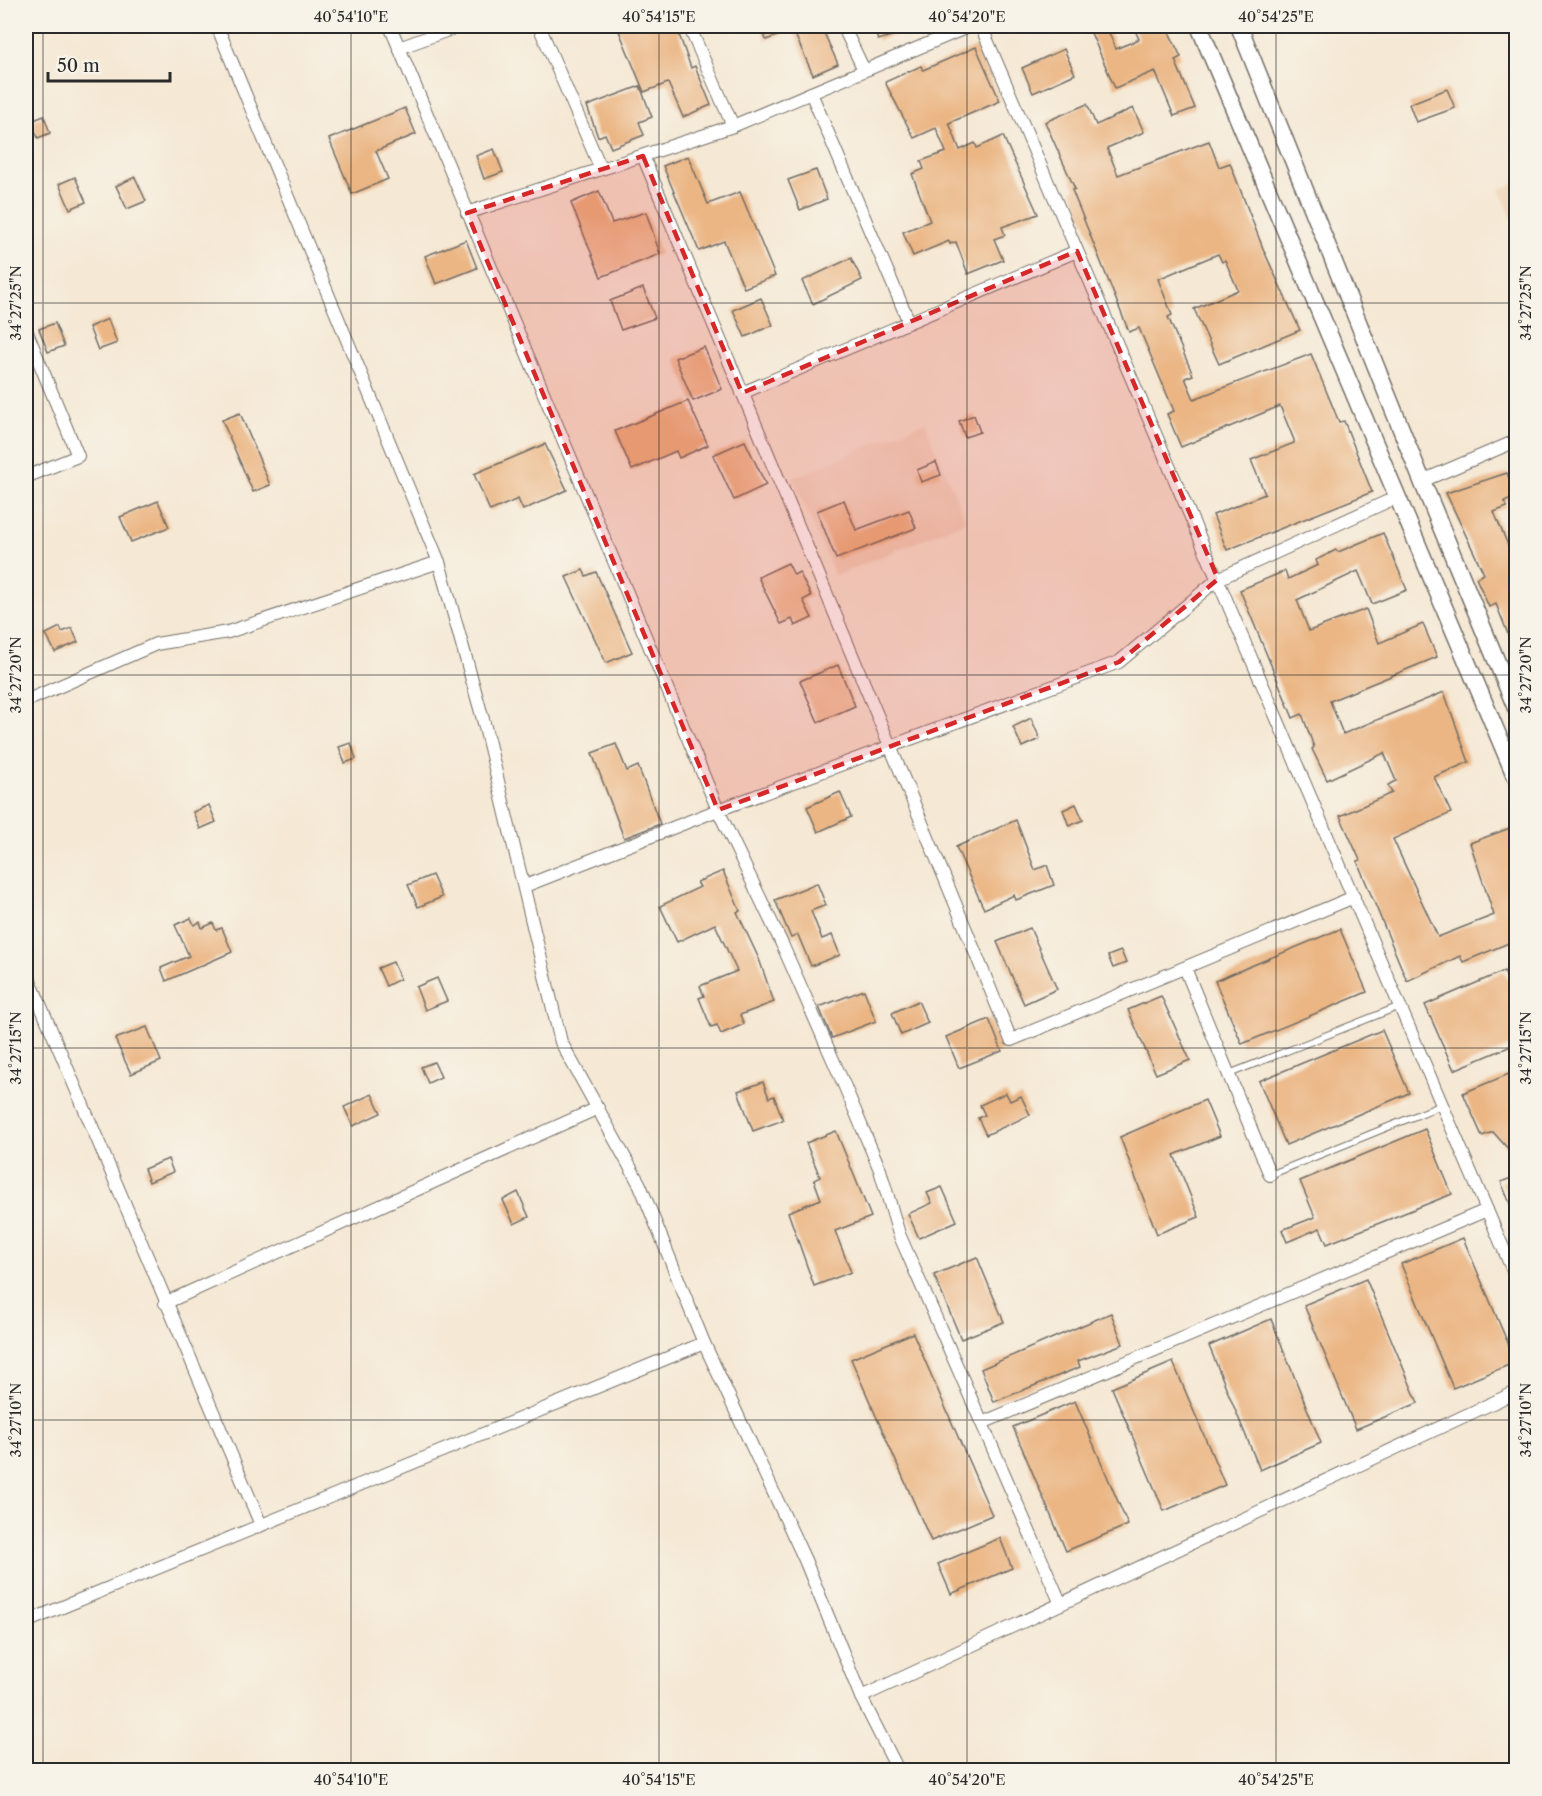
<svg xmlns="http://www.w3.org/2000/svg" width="1542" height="1796" font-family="'Libre Caslon Text',serif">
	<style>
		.built { fill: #f0d5bc }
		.building { fill: #ebb684 }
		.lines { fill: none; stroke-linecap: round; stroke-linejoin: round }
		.service-casing { stroke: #726d66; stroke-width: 8 }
		.minor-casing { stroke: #726d66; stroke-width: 14 }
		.tertiary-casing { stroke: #726d66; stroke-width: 19 }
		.service { stroke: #fff; stroke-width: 6 }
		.minor { stroke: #fff; stroke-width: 12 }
		.tertiary { stroke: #fff; stroke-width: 16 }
		.marked { fill: #d62828; fill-opacity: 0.2; stroke: #d62828; stroke-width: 4.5; stroke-dasharray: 12 8; stroke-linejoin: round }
		.ticks { fill: none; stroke: #2b2b2b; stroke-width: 1.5; stroke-opacity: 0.45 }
		.neatline { fill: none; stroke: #2b2b2b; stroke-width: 2 }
		.ticks-label { font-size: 15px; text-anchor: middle; fill: #2b2b2b }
	</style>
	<rect width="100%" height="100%" fill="#f7f3e8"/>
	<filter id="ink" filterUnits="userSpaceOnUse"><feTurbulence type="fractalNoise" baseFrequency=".0167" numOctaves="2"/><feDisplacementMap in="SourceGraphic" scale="12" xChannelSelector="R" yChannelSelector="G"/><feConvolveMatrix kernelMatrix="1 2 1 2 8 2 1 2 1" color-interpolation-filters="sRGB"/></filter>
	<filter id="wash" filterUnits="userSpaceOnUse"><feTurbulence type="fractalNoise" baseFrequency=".008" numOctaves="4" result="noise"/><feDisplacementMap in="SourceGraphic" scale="24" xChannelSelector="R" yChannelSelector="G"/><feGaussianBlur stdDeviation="1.35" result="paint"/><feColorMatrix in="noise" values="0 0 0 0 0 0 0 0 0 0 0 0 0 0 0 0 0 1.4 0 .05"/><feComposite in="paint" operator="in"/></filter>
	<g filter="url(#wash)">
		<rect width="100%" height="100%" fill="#f5e8d4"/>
		<g class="built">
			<path d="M1516 183V229L1500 189Z"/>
			<path d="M925 422 966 521 835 576 793 478Z"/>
		</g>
		<g id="blocks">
			<g class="building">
				<path d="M617 26H676L691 68 695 66 711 105 683 117 668 83 644 92Z"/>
				<path d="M761 26H821L838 64 813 75 793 30 766 40Z"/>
				<path d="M873 26H915L916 28 878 40Z"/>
				<path d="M1088 26H1106L1116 49 1139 39 1133 26H1166L1181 57 1175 60 1195 108 1174 116 1155 71 1115 88Z"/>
				<path d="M976 47 1000 101 949 123 960 150 975 143 977 148 1003 136 1038 214 1002 227 1005 235 994 239 1003 260 968 274 956 242 950 244 949 241 913 256 903 232 930 221 912 174 924 169 921 161 946 152 936 128 914 138 885 82 921 66 923 70Z"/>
				<path d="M1064 49 1075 74 1033 93 1022 68Z"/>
				<path d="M640 86 652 117 639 122 644 135 611 148 605 134 598 137 587 106Z"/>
				<path d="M1447 89 1455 108 1416 122 1409 104Z"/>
				<path d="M1087 104 1096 125 1133 108 1144 132 1107 148 1118 175 1209 141 1219 167 1230 163 1264 251 1300 330 1219 364 1194 309 1238 290 1225 260 1222 262 1218 254 1158 279 1172 315 1168 317 1193 375 1185 378 1194 399 1311 354 1339 422 1344 421 1372 492 1227 550 1213 515 1265 494 1251 460 1294 443V440L1280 406 1181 447 1167 414 1174 411 1139 328 1129 332 1072 190 1075 189 1045 122Z"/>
				<path d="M405 108 416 134 376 151 388 179 352 194 329 139Z"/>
				<path d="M44 116 50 133 38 138 31 121Z"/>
				<path d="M494 149 503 172 484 179 476 156Z"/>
				<path d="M688 156 708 204 740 192 775 276 744 288 724 241 699 251 663 166Z"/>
				<path d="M816 170 827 199 800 210 788 180Z"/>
				<path d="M75 177 86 202 70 209 59 184Z"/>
				<path d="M135 177 146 201 127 209 116 186Z"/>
				<path d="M599 191 612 223 646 212 660 254 601 277 571 203Z"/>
				<path d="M466 240 477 268 436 284 425 256Z"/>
				<path d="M851 258 862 280 813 304 802 281Z"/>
				<path d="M643 288 655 318 621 330 610 301Z"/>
				<path d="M761 298 773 325 745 337 733 310Z"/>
				<path d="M108 319 117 343 98 350 89 327Z"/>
				<path d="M55 323 64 346 48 352 39 329Z"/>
				<path d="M704 347 722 389 693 401 675 358Z"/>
				<path d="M688 401 708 445 679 458 676 451 632 470 615 431Z"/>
				<path d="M240 413 270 485 253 492 222 420Z"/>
				<path d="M974 415 980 432 965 437 959 421Z"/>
				<path d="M745 441 766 485 734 500 713 455Z"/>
				<path d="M545 444 567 490 523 510 518 499 490 511 474 474Z"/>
				<path d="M936 462 941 475 921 482 917 470Z"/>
				<path d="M1507 473 1516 497 1504 502 1507 507 1494 512 1513 557 1516 556V654L1496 604 1489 607 1476 578 1484 574 1446 493Z"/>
				<path d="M844 500 856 530 909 510 916 528 836 559 817 511Z"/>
				<path d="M158 501 169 527 131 542 120 517Z"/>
				<path d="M1383 533 1407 590 1372 604 1358 571 1297 600 1309 631 1366 609 1379 643 1423 624 1437 657 1330 701 1343 734 1444 692 1469 762 1434 777 1451 813 1393 839 1438 937 1494 915 1470 843 1510 828 1516 844V940L1463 962 1460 956 1407 981 1357 861 1360 860 1340 816 1392 793 1388 785 1396 781 1384 753 1327 780 1312 749 1314 747 1302 714 1293 718 1240 590 1285 571 1288 579 1318 565 1316 560 1336 550 1338 552Z"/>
				<path d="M788 563 794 575 799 572 811 596 803 600 812 618 795 626 792 619 781 624 758 577Z"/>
				<path d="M583 570 586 576 596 572 632 652 606 663 566 577Z"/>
				<path d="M60 627 62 632 72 628 78 642 55 652 46 634Z"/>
				<path d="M838 665 855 706 818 722 800 681Z"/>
				<path d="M1031 718 1040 739 1022 747 1013 727Z"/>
				<path d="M351 743 356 759 345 763 339 747Z"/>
				<path d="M616 744 627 771 638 766 660 824 624 838 592 753Z"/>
				<path d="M840 792 851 817 818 832 807 807Z"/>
				<path d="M1076 804 1083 820 1069 826 1063 810Z"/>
				<path d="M209 805 216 822 200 829 193 812Z"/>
				<path d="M1016 820 1035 870 1047 865 1054 885 1016 900 1014 895 984 909 956 847Z"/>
				<path d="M723 871 740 911 737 912 759 959 774 1002 740 1015 744 1024 721 1034 717 1025 711 1027 699 998 704 996 700 986 737 971 715 924 677 942 660 906 700 887 697 882Z"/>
				<path d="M432 875 442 897 418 907 408 885Z"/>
				<path d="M817 883 826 905 811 911 822 939 832 935 840 955 811 966 798 935 791 938 775 900Z"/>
				<path d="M191 918 194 925 200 922 202 928 213 923 216 930 222 928 232 952 166 981 161 968 189 956 175 925Z"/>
				<path d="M1030 928 1057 989 1024 1004 997 942Z"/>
				<path d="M1340 929 1367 992 1242 1044 1215 981Z"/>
				<path d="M1121 951 1126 963 1113 968 1108 956Z"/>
				<path d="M393 962 400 979 386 986 378 968Z"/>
				<path d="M1504 971 1516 1001V1044L1454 1070 1425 1005Z"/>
				<path d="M437 978 447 1001 425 1010 416 987Z"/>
				<path d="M864 990 876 1021 832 1038 819 1007Z"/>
				<path d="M1161 996 1190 1060 1156 1074 1128 1010Z"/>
				<path d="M918 1001 928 1023 901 1035 892 1013Z"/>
				<path d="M989 1019 1002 1051 959 1068 946 1037Z"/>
				<path d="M147 1027 161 1061 131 1074 115 1039Z"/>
				<path d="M1382 1030 1409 1093 1286 1145 1259 1081Z"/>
				<path d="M434 1062 441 1077 428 1083 421 1067Z"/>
				<path d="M1516 1071V1145L1510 1151 1493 1132 1482 1136 1463 1093Z"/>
				<path d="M763 1082 769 1098 774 1096 783 1120 753 1131 738 1091Z"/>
				<path d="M1006 1093 1010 1101 1021 1096 1030 1115 986 1135 978 1118 985 1115 980 1105Z"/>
				<path d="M372 1094 381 1113 353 1126 344 1107Z"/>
				<path d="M1205 1100 1220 1136 1174 1155 1199 1217 1157 1234 1120 1137Z"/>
				<path d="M1425 1129 1452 1194 1327 1244 1320 1228 1287 1242 1282 1230 1315 1217 1300 1181Z"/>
				<path d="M836 1131 871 1217 835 1231 851 1272 814 1286 788 1212 821 1199 814 1180 820 1177 806 1143Z"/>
				<path d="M168 1159 173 1172 149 1182 144 1169Z"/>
				<path d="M1516 1176V1218L1501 1182Z"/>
				<path d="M942 1187 957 1221 919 1238 908 1214 932 1203 927 1193Z"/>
				<path d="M518 1192 529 1217 514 1224 503 1200Z"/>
				<path d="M1463 1238 1516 1362 1453 1388 1401 1264Z"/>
				<path d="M977 1257 1004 1322 961 1339 934 1275Z"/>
				<path d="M1366 1279 1418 1403 1356 1429 1304 1305Z"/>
				<path d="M1111 1313 1123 1344 1078 1361 1080 1367 994 1402 981 1369Z"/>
				<path d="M1271 1319 1321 1443 1260 1470 1209 1346Z"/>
				<path d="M913 1333 992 1515 931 1541 851 1359Z"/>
				<path d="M1173 1362 1225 1485 1164 1511 1112 1388Z"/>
				<path d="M1075 1401 1128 1525 1066 1551 1013 1427Z"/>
				<path d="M1000 1538 1012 1568 951 1594 938 1564Z"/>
			</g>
		</g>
	</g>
	<g filter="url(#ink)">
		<use href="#blocks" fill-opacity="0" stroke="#726d66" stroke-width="1.5"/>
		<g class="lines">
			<g class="service-casing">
				<g id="service">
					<path d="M1229 1074 1400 1006"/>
					<path d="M1270 1175 1442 1105"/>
				</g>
			</g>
			<g class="minor-casing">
				<g id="minor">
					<path d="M217 26 439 562 484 723 561 1042 640 1185 704 1343 805 1560 861 1697 898 1770"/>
					<path d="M390 26 718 810 782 944 845 1087 880 1170 899 1234 1061 1604"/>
					<path d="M539 26 601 169"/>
					<path d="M689 26 733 126"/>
					<path d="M843 26 864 70"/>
					<path d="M981 26 1516 1278"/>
					<path d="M399 48 459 26"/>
					<path d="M811 93 909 322"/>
					<path d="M643 156C766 450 891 744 1011 1040L1354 897"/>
					<path d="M467 213 733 126 970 26"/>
					<path d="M26 330 78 456 26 477"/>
					<path d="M742 393 1077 251"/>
					<path d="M1422 481 1516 441"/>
					<path d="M26 701 156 644 228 632 439 562"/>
					<path d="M525 886 718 810 1119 662 1218 579 1397 497"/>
					<path d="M1185 968 1270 1175"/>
					<path d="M26 971 261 1525"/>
					<path d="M165 1303 598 1108"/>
					<path d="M982 1423 1487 1210"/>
					<path d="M26 1622 704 1343"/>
					<path d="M861 1697 1516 1392"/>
				</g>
			</g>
			<g class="tertiary-casing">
				<g id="tertiary">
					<path d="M1199 26 1516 778"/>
					<path d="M1239 26 1422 481 1516 708"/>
				</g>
			</g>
			<use href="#service" class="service"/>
			<use href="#minor" class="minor"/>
			<use href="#tertiary" class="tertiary"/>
		</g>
	</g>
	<path class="marked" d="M643 156 742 393 1077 251 1218 579 1119 662 718 810 467 213Z"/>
	<path class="ticks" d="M43 26V1770M351 26V1770M659 26V1770M967 26V1770M1276 26V1770M26 303H1516M26 675H1516M26 1048H1516M26 1420H1516"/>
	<rect width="1542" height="1796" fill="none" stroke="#f7f3e8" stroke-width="66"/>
	<path d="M48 72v9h122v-9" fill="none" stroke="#2b2b2b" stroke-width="3"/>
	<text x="57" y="72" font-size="18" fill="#2b2b2b" stroke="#f7f3e8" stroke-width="4.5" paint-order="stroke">50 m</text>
	<rect x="33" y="33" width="1476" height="1730" class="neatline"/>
	<g class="ticks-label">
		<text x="351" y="22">40°54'10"E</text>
		<text x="659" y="22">40°54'15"E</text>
		<text x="967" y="22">40°54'20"E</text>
		<text x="1276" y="22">40°54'25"E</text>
		<text transform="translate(16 303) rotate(-90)" y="5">34°27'25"N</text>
		<text transform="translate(1526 303) rotate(-90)" y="5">34°27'25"N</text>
		<text transform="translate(16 675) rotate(-90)" y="5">34°27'20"N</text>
		<text transform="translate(1526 675) rotate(-90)" y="5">34°27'20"N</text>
		<text transform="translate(16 1048) rotate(-90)" y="5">34°27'15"N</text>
		<text transform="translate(1526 1048) rotate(-90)" y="5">34°27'15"N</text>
		<text transform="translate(16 1420) rotate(-90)" y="5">34°27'10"N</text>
		<text transform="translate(1526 1420) rotate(-90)" y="5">34°27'10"N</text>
		<text x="351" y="1785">40°54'10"E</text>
		<text x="659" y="1785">40°54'15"E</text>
		<text x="967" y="1785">40°54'20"E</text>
		<text x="1276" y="1785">40°54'25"E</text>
	</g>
</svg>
